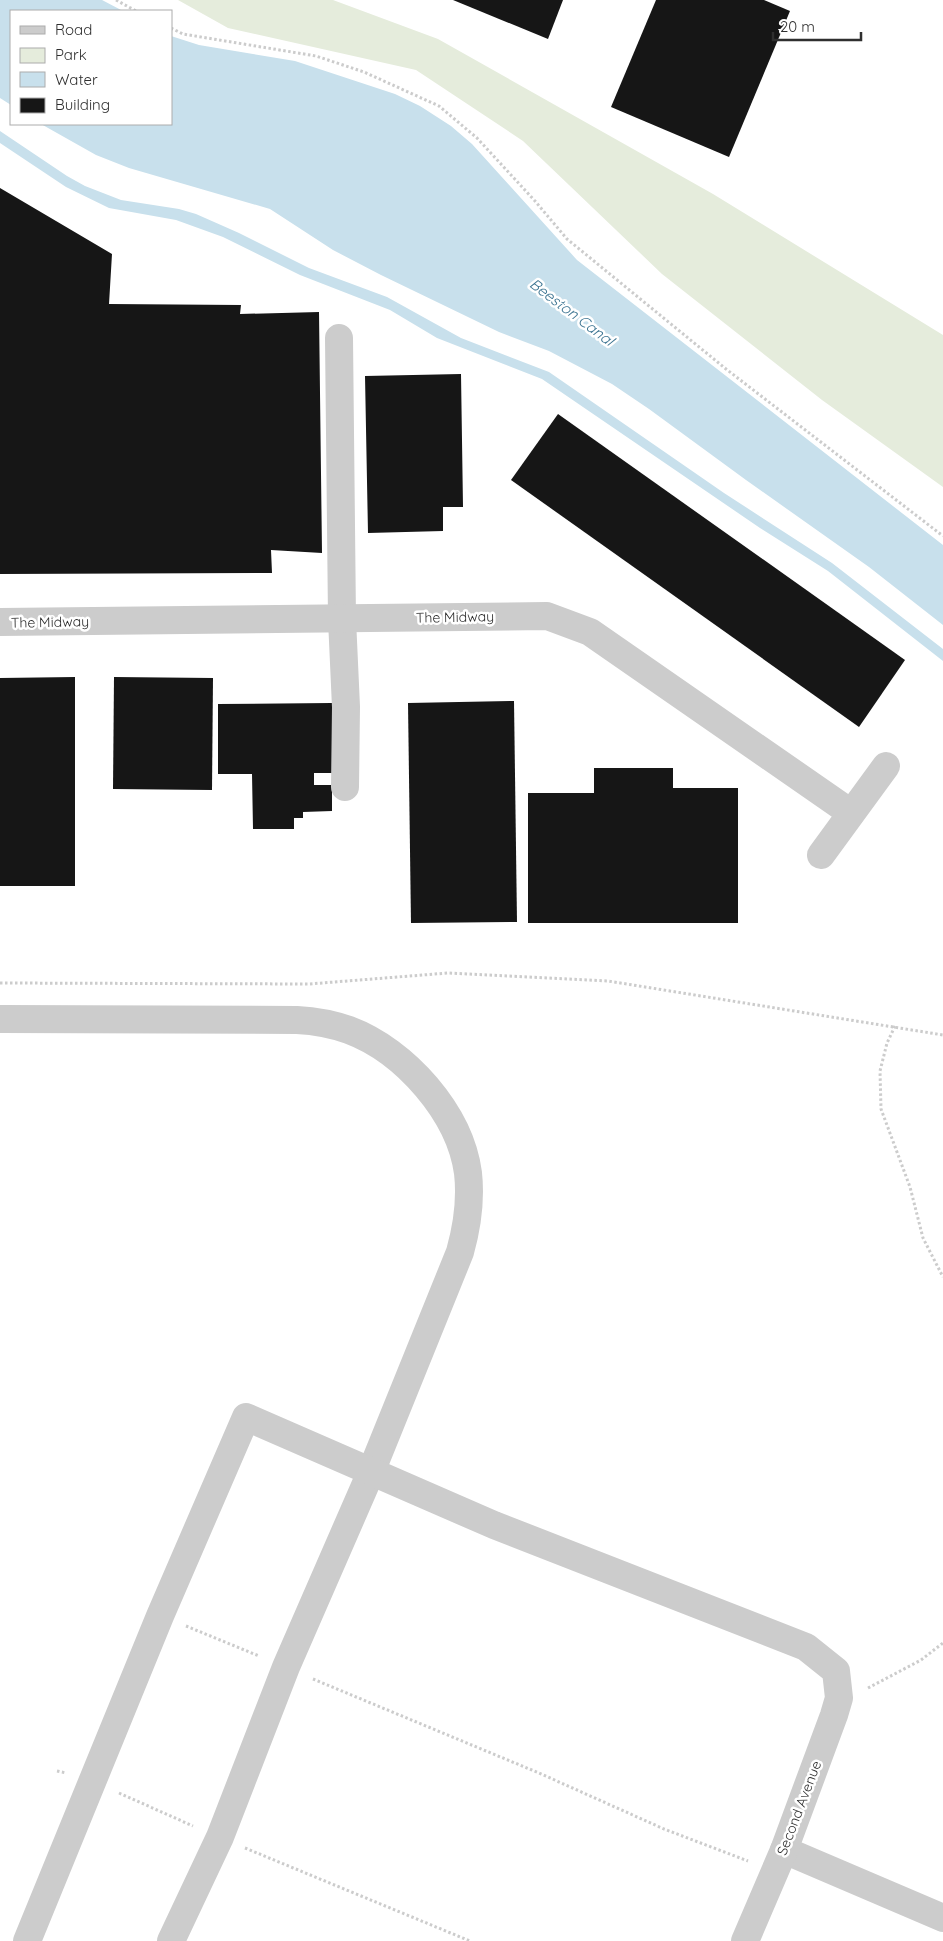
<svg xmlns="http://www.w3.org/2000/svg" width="943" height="1941" font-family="Quicksand,sans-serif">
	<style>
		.green { fill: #e5ecdc }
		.water { fill: #c8e0ec }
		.building { fill: #161616 }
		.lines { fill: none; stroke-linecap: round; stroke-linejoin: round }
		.path { stroke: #ccc; stroke-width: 3; stroke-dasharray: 2.5 2.5; stroke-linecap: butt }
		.minor { stroke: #ccc; stroke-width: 28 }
		.labels { text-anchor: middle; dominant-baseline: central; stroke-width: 5; stroke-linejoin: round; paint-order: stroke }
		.street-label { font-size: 14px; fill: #2f2f2f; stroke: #fff }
		.water-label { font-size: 15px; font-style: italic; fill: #3c7491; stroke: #fff }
	</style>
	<rect width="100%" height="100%" fill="#fff"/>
	<path class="green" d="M178 0H333L438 39 713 194 943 335V487L822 400 662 274 523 141 416 70 228 28Z"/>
	<g class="water">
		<path d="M0 0H102L123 11H11V105L0 98Z"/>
		<path d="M171 36 199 45 295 61 395 94 420 106 451 126 472 144 577 260 943 545V625L869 567 746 480 649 409 612 384 549 351 499 332 381 275 333 250 270 209 129 168 96 155 41 124H171Z"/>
		<path d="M0 131 67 176 85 186 121 200 179 209 196 214 239 233 309 268 387 297 461 338 549 372 724 493 832 563 943 649V661L828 571 760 528 542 379 437 338 390 310 300 275 223 237 176 220 109 208 66 187 0 143Z"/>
	</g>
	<g class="building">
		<path d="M453 0H563L548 39Z"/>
		<path d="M656 0H764L790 11 729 157 611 107Z"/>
		<path d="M0 188 112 254 109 304 241 305 240 314 319 312 322 553 271 550 272 573 0 574Z"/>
		<path d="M461 374 463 507H443V531L368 533 365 376Z"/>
		<path d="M558 414 905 660 859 727 511 480Z"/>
		<path d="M75 677V886H0V678Z"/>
		<path d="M114 677 213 678 212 790 113 789Z"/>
		<path d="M514 701 517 922 411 923 408 703Z"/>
		<path d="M332 703 333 773H314V785H332V811L303 812V818H294V829H253L252 774H218V704Z"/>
		<path d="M594 768H673V788H738V923H528V793H594Z"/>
	</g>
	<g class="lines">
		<g class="path">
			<path d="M116 0 136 11"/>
			<path d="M171 28 183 34 316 56 364 72 439 106 477 138 535 201 567 239 726 369 943 536"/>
			<path d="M0 983 309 984 448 973 608 981 943 1035"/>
			<path d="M895 1026 887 1043 880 1071 881 1109 910 1187 923 1238 943 1277"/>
			<path d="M186 1626 259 1656"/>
			<path d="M313 1679 539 1773 664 1829 748 1861"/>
			<path d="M868 1688 921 1660 943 1643"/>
			<path d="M57 1771 66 1773"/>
			<path d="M119 1793 193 1826"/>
			<path d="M245 1848 470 1941"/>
		</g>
		<g class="minor">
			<path d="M339 338 342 619 346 707 345 787"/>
			<path d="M0 622 547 616 590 632 851 813"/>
			<path d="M821 855 886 766"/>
			<path d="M0 1019 297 1020C315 1021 332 1024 349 1030 405 1051 460 1113 468 1173 471 1200 467 1227 460 1252L371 1472 286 1667 220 1837 171 1941"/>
			<path d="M784 1850 943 1918"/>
			<path d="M27 1941 160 1616 246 1417 494 1525 806 1647 836 1671 839 1698 834 1715 784 1850 745 1941"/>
		</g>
	</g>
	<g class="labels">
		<g class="street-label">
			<text transform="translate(455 617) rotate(-1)">The Midway</text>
			<text transform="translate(50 622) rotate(-1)">The Midway</text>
			<text transform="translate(799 1808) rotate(-69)">Second Avenue</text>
		</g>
		<g class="water-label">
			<text transform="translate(572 312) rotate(37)">Beeston Canal</text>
		</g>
	</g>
	<rect x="10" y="10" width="162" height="115" fill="#ffffff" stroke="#acacac"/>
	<rect x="20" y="26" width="25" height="8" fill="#cccccc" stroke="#acacac"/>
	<text x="55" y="35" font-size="15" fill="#2f2f2f">Road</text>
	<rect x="20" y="48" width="25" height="15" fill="#e5ecdc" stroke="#acacac"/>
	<text x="55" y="60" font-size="15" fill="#2f2f2f">Park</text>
	<rect x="20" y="72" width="25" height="15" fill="#c8e0ec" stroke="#acacac"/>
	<text x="55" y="85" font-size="15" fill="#2f2f2f">Water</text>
	<rect x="20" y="98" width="25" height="15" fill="#161616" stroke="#acacac"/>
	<text x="55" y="110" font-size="15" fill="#2f2f2f">Building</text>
	<path d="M773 32v8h88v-8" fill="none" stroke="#2f2f2f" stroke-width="2.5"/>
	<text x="780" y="32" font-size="15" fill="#2f2f2f" stroke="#ffffff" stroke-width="4" paint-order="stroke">20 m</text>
</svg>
